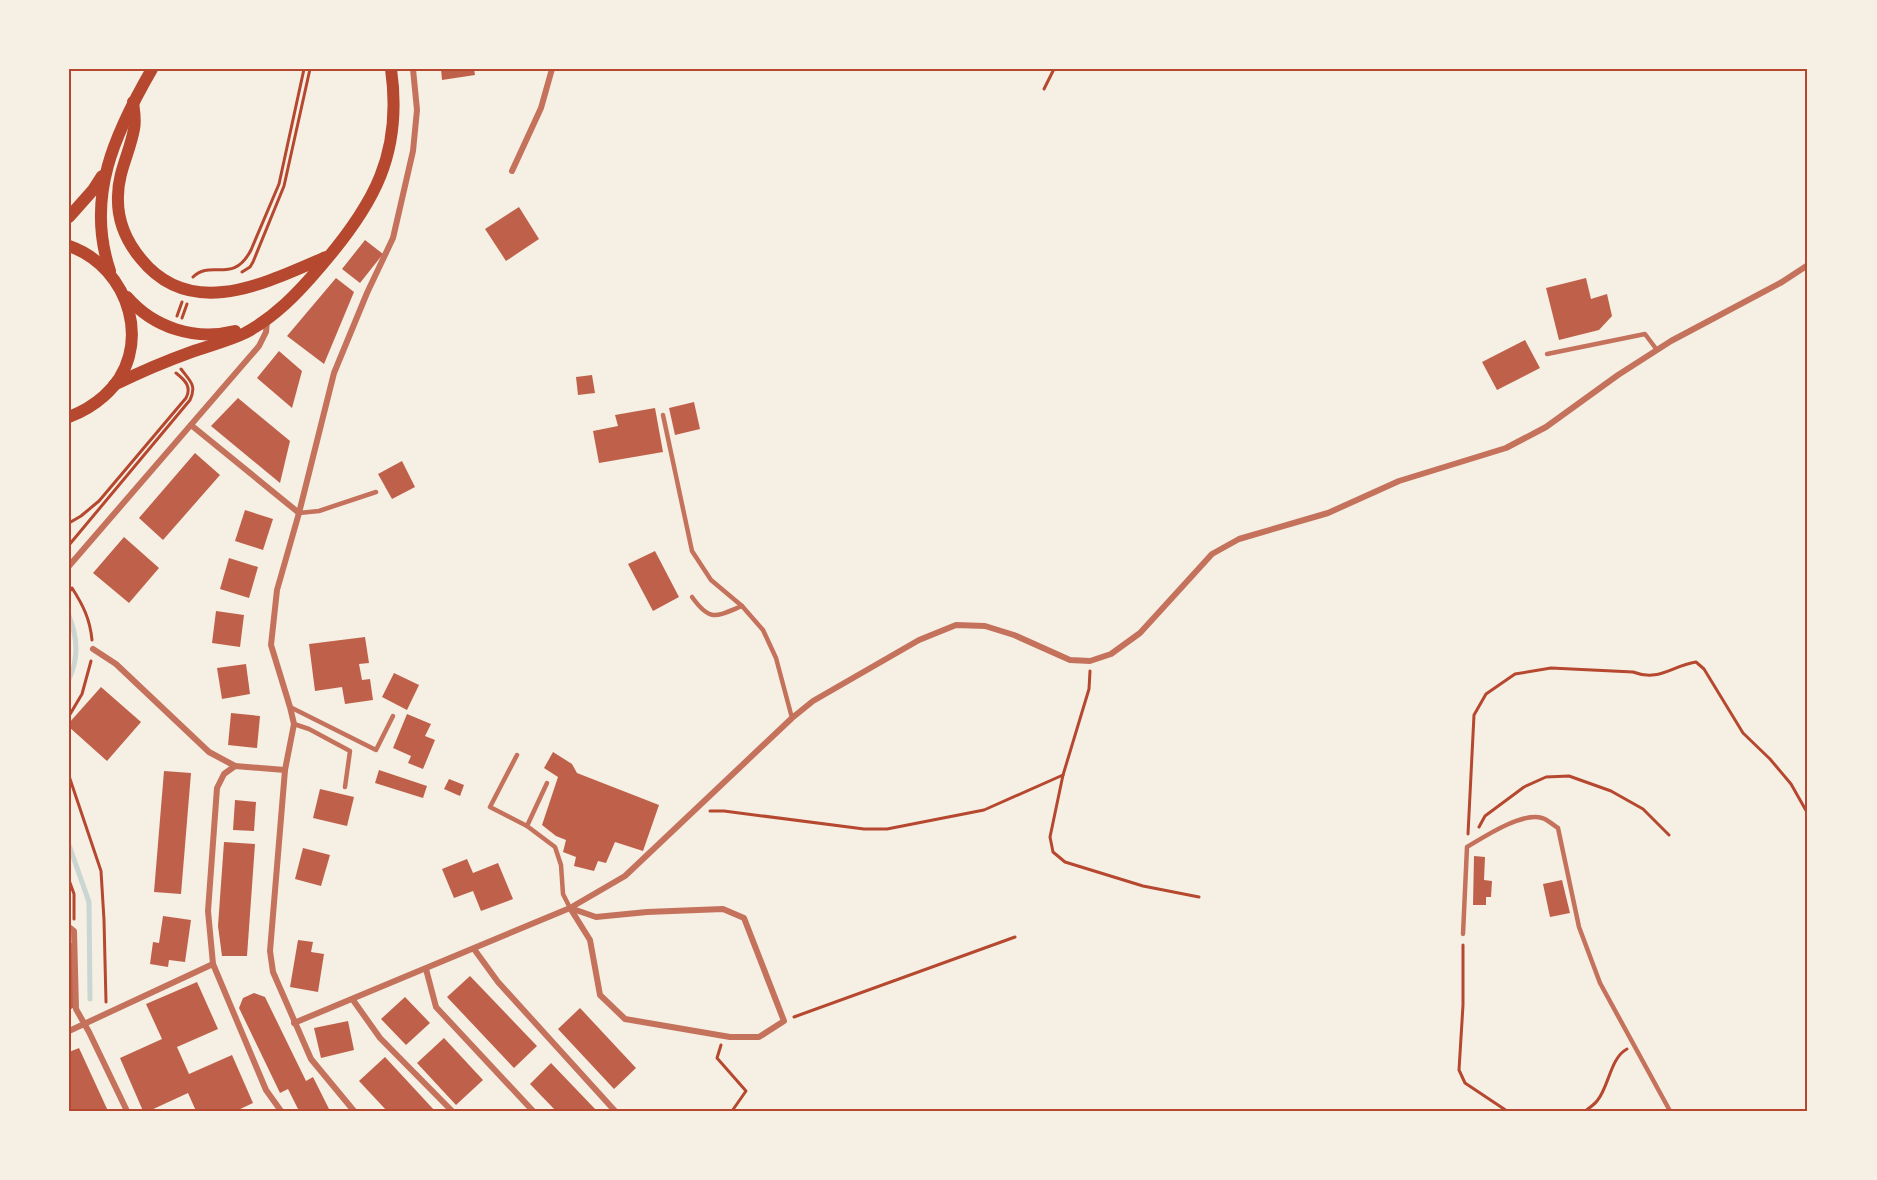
<svg xmlns="http://www.w3.org/2000/svg" width="1877" height="1180" font-family="'Open Sans',sans-serif">
	<style>
		.lines { fill: none; stroke-linecap: round; stroke-linejoin: round }
		.stream { stroke: #c9d6d2; stroke-width: 5 }
		.building { fill: #bf614a }
		.path { stroke: #b5482f; stroke-width: 3 }
		.service { stroke: #c5725c; stroke-width: 4.5 }
		.minor { stroke: #c5725c; stroke-width: 6 }
		.secondary { stroke: #b5482f; stroke-width: 12 }
		.neatline { fill: none; stroke: #b5482f; stroke-width: 2 }
	</style>
	<rect width="100%" height="100%" fill="#f6efe4"/>
	<g class="lines">
		<g class="stream">
			<path d="M69 616C78 638 79 658 69 679"/>
			<path d="M69 845 89 902 90 999"/>
		</g>
	</g>
	<g class="building">
		<path d="M441 69H474L475 75 442 80Z"/>
		<path d="M519 207 539 239 506 261 485 229Z"/>
		<path d="M365 240 383 254 360 283 342 269Z"/>
		<path d="M336 278 354 292 324 364 287 336Z"/>
		<path d="M1586 278 1591 299 1607 294 1612 316 1599 330 1559 340 1546 288Z"/>
		<path d="M1525 340 1540 368 1497 390 1482 362Z"/>
		<path d="M279 351 302 371 292 408 257 378Z"/>
		<path d="M592 375 595 393 578 395 576 377Z"/>
		<path d="M238 398 290 441 280 483 211 426Z"/>
		<path d="M694 402 700 429 675 435 669 408Z"/>
		<path d="M655 408 663 452 599 463 593 431 618 426 615 415Z"/>
		<path d="M195 453 220 475 163 540 139 518Z"/>
		<path d="M402 461 415 487 392 499 378 474Z"/>
		<path d="M245 510 273 519 263 550 235 541Z"/>
		<path d="M124 537 159 568 129 603 93 573Z"/>
		<path d="M655 551 679 597 653 611 628 564Z"/>
		<path d="M229 558 258 567 249 598 220 589Z"/>
		<path d="M216 611 244 615 240 647 212 643Z"/>
		<path d="M365 637 369 663 359 664 362 680 370 679 373 700 345 704 342 687 315 691 309 644Z"/>
		<path d="M246 664 250 694 222 699 217 668Z"/>
		<path d="M394 673 419 685 407 710 382 697Z"/>
		<path d="M101 687 141 722 107 761 69 727V723Z"/>
		<path d="M231 713 260 716 257 748 228 745Z"/>
		<path d="M407 714 431 724 425 736 435 740 423 769 408 763 411 756 393 748Z"/>
		<path d="M553 752 572 764 577 773 659 805 643 851 615 842 606 863 598 861 594 871 574 866 576 857 563 852 566 840 556 836 542 825 558 777 544 768Z"/>
		<path d="M379 770 427 786 423 798 375 783Z"/>
		<path d="M164 771 191 773 181 894 154 892Z"/>
		<path d="M449 779 464 785 460 796 444 789Z"/>
		<path d="M320 789 354 797 347 826 313 818Z"/>
		<path d="M235 800 256 802 254 831 233 830Z"/>
		<path d="M224 842 255 844 247 956H222L218 926Z"/>
		<path d="M303 848 330 855 321 886 295 879Z"/>
		<path d="M1474 856 1485 857 1484 880 1492 881 1491 897H1486V905H1473Z"/>
		<path d="M467 859 473 873 498 863 513 899 481 911 473 891 454 898 442 869Z"/>
		<path d="M1562 880 1570 913 1550 917 1543 884Z"/>
		<path d="M163 916 191 920 185 962 169 960 168 967 150 964 153 942 159 943Z"/>
		<path d="M298 940 313 942 311 952 324 954 318 992 290 987Z"/>
		<path d="M69 941 73 944V1008L69 1010Z"/>
		<path d="M470 976 537 1046 514 1068 447 997Z"/>
		<path d="M197 982 218 1029 177 1047 189 1074 232 1055 253 1103 236 1111H196L188 1093 149 1111H143L120 1058 162 1039 146 1004Z"/>
		<path d="M254 993 265 997 306 1081 313 1077 330 1111H299L288 1089 280 1093 239 1008 243 998Z"/>
		<path d="M405 997 430 1023 406 1045 381 1019Z"/>
		<path d="M580 1008 636 1068 614 1089 558 1029Z"/>
		<path d="M348 1021 354 1050 321 1058 314 1028Z"/>
		<path d="M444 1038 483 1080 456 1105 417 1063Z"/>
		<path d="M79 1048 108 1111H69V1052Z"/>
		<path d="M385 1057 435 1111H387L359 1081Z"/>
		<path d="M551 1063 597 1111H556L530 1084Z"/>
	</g>
	<g class="lines">
		<g class="path">
			<path d="M1044 89 1054 69"/>
			<path d="M242 272 250 267 253 262 284 186 310 69"/>
			<path d="M193 277C211 259 233 285 251 250L279 184 304 69"/>
			<path d="M177 316 182 302"/>
			<path d="M182 318 187 304"/>
			<path d="M69 523 81 516 99 501 186 398C192 387 185 380 176 373"/>
			<path d="M69 545 190 400C197 385 190 381 181 369"/>
			<path d="M69 592 72 588C83 605 90 619 92 640"/>
			<path d="M1090 671 1089 689 1063 775 1050 837 1053 852 1065 862 1143 886 1199 897"/>
			<path d="M69 716 82 694 91 661"/>
			<path d="M69 776 101 871 104 920 106 1002"/>
			<path d="M710 811H724L864 829H887L984 810 1063 775"/>
			<path d="M1479 827 1485 816 1524 787 1546 777 1569 776 1611 791 1643 809 1669 835"/>
			<path d="M1468 834 1474 715 1486 694 1515 674 1551 668 1633 672C1659 682 1671 666 1696 662L1704 669 1743 733 1770 759 1791 784 1808 814"/>
			<path d="M69 880 74 894V919"/>
			<path d="M1463 945V1005L1459 1070 1465 1083 1507 1111"/>
			<path d="M794 1017 1015 937"/>
			<path d="M721 1045 717 1058 746 1091 732 1111"/>
			<path d="M1585 1111C1589 1108 1594 1105 1597 1101 1609 1087 1610 1058 1627 1049"/>
		</g>
		<g class="service">
			<path d="M1547 354 1645 334 1657 350"/>
			<path d="M663 415 692 551 711 580 742 606 763 630 776 658 792 718"/>
			<path d="M299 513 319 511 376 492"/>
			<path d="M692 597C710 622 715 617 742 606"/>
			<path d="M290 707 376 750 393 716"/>
			<path d="M294 724 309 729 350 751 345 787"/>
			<path d="M517 755 490 807 527 826"/>
			<path d="M547 783 527 826 555 847 561 865 563 894 570 908"/>
			<path d="M1463 934 1467 847C1484 837 1521 812 1542 818 1547 819 1553 825 1558 828L1579 927 1600 983 1670 1111"/>
		</g>
		<g class="minor">
			<path d="M512 171 541 108 552 69"/>
			<path d="M191 425 299 513"/>
			<path d="M69 566 259 346 266 332 267 321"/>
			<path d="M93 649 116 664 209 752 235 766"/>
			<path d="M570 908 596 917 647 912 723 909 744 918 784 1021 759 1037H730L625 1019 600 995 590 940Z"/>
			<path d="M69 927 74 931 76 1009 89 1032 127 1111"/>
			<path d="M474 949 498 982 615 1111"/>
			<path d="M426 969 436 1007 533 1111"/>
			<path d="M353 1000 380 1038 452 1111"/>
			<path d="M294 1023 570 908 625 876 792 718 813 701 919 640 956 625 985 626 1014 635 1070 660 1090 661 1111 654 1140 633 1212 554 1239 539 1328 513 1399 481 1506 448 1546 427 1618 375 1671 341 1782 282 1808 265"/>
			<path d="M69 1031 213 964"/>
			<path d="M281 1111 266 1090 213 964 208 911 217 788 224 774 235 766 285 770"/>
			<path d="M354 1111 311 1059 273 972 270 951 285 770 294 724 290 707 271 645 277 590 299 513 334 373 367 293 393 238 413 151 417 110 413 69"/>
		</g>
		<g class="secondary">
			<path d="M133 102C134 110 136 121 134 129 130 152 118 172 118 196 117 219 126 241 141 259 192 322 267 282 326 257"/>
			<path d="M69 217 93 190 102 176"/>
			<path d="M69 246C130 267 156 350 104 396 94 405 82 412 69 417"/>
			<path d="M110 271C85 197 115 133 152 69"/>
			<path d="M127 297C154 328 195 341 235 331"/>
			<path d="M114 385C140 372 166 361 194 351 211 345 229 341 245 333 275 317 298 293 320 267 374 205 403 153 391 69"/>
		</g>
	</g>
	<rect width="1877" height="1180" fill="none" stroke="#f6efe4" stroke-width="141"/>
	<rect x="70" y="70" width="1736" height="1040" class="neatline"/>
</svg>
